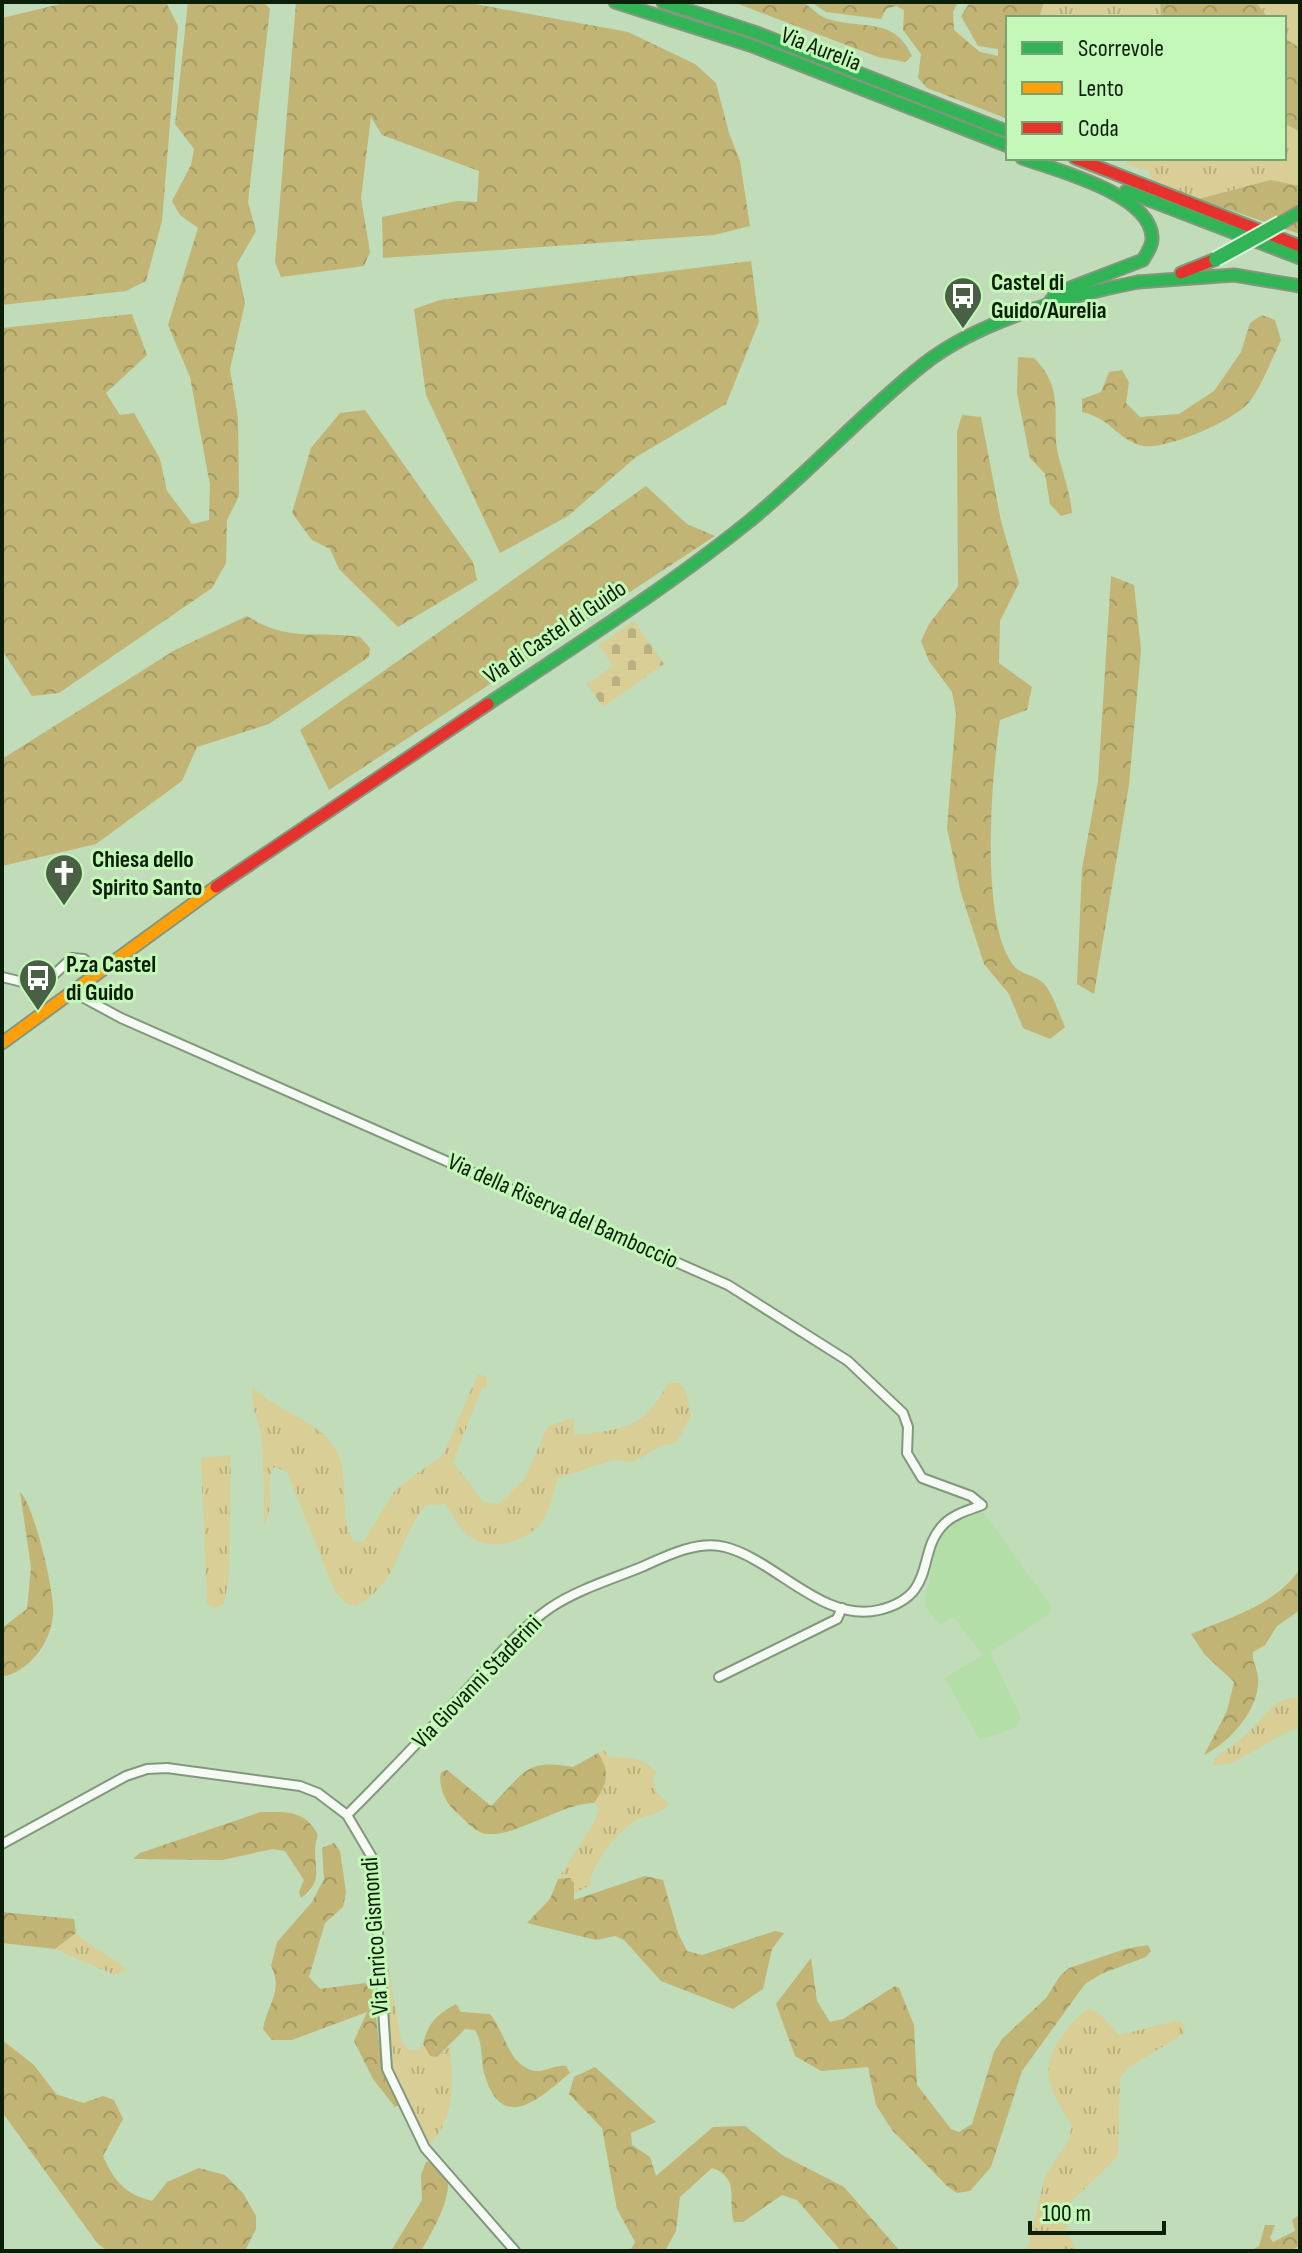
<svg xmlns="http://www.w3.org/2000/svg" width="1302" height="2253" font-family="'Sofia Sans Condensed',sans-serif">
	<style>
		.built { fill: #b3dea8 }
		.grass { fill: url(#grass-tufts) }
		.forest { fill: url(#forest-crowns) }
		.cemetery { fill: url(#cemetery-stones) }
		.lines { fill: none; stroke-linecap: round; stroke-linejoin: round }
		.street-casing { stroke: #82987d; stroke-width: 12 }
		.fast-casing { stroke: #82987d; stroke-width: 15 }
		.slow-casing { stroke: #82987d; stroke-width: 15 }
		.jam-casing { stroke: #82987d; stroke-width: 15 }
		.street { stroke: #f6faf4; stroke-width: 8 }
		.fast { stroke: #30b455; stroke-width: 11 }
		.slow { stroke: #ff9f0a; stroke-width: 11 }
		.jam { stroke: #e5322d; stroke-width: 11 }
		.fast-bridge-casing { stroke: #e3efe0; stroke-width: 18; stroke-linecap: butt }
		.fast-bridge { stroke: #30b455; stroke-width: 14 }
		.labels { text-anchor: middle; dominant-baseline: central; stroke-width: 6; stroke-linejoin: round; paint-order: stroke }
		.street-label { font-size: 24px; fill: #0b1e07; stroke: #c4f8b8 }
		.poi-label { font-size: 24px; font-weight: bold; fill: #0b1e07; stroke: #c4f8b8; text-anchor: start }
	</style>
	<defs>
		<pattern id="grass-tufts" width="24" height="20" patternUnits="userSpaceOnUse" patternTransform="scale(2)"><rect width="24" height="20" fill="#d9ce96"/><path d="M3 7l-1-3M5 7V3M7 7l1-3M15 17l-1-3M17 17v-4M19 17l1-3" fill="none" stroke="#b9b080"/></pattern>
		<pattern id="forest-crowns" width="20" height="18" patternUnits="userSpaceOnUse" patternTransform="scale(2)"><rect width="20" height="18" fill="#c1b475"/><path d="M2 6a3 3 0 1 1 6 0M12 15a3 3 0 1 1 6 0" fill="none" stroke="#a49a64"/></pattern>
		<pattern id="cemetery-stones" width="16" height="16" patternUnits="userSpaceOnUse" patternTransform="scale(2)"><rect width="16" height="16" fill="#d9ce96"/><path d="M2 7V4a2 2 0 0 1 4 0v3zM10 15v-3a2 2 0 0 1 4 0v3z" fill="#b9b080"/></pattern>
	</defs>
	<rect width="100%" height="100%" fill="#c0dcb9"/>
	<path class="built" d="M983 1512 1052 1607 1048 1615 990 1652 1021 1718 1016 1727 980 1740 945 1678 983 1655 953 1617 941 1625 924 1605 939 1535 966 1515Z"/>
	<g class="grass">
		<path d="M1044 2H1160L1161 18H1039Z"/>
		<path d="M1256 2H1300V48L1284 38V18H1268Z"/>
		<path d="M1284 123 1300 132V186L1271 180 1198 199 1151 180 1148 170 1125 164 1131 158H1284Z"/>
		<path d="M478 1374 487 1377V1388L482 1387 453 1462 483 1502 498 1504 524 1480 548 1426 574 1418V1435C628 1428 639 1431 669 1383H679L684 1388 691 1415 676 1443 660 1446 633 1462 614 1460 558 1478C553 1494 550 1512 540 1524 524 1543 487 1553 467 1534 458 1526 452 1514 445 1504L426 1505C397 1539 401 1582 356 1606L345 1603 335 1592 287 1472 274 1467C263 1486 277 1502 264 1525 264 1495 264 1466 261 1436 259 1418 249 1406 253 1387 277 1413 326 1422 339 1456 349 1483 339 1515 353 1541L363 1542 396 1489 443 1455Z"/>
		<path d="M231 1455 229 1576 224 1604 215 1608 207 1604 201 1458Z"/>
		<path d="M1300 1697V1729L1291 1730 1232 1763 1212 1766 1214 1759C1225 1750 1239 1741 1250 1731 1268 1713 1272 1699 1300 1697Z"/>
		<path d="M604 1750 609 1757C628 1758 643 1756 656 1772L653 1780 657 1793 669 1803C662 1814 649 1814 637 1820 620 1828 590 1866 590 1885L572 1895 574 1884 570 1879H558L596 1819 599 1808 594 1803C606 1785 610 1772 598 1753Z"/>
		<path d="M76 1933C88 1946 121 1961 126 1970L115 1975 55 1949Z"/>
		<path d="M382 1961H387L401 2040 408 2050H418L423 2044 430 2056 437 2057 450 2046C453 2079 456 2120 429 2144L388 2059Z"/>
		<path d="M1088 2009 1098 2012 1119 2035 1180 2020 1185 2028 1183 2034 1128 2068 1120 2079 1118 2156 1069 2204 1066 2229 1077 2251 1059 2248 1027 2251 1045 2177 1068 2141 1072 2126C1064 2112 1052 2095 1049 2080 1043 2055 1069 2022 1088 2009Z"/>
	</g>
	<g class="forest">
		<path d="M69 2H166L178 26 162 221 146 281 126 291 2 305V18Z"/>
		<path d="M188 2H264L270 9 248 202 256 231 237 264 245 303 230 369 238 418 239 496 227 520 226 563 212 588 59 693 32 696 2 650V328L132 314 147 355 106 393 120 415 134 413 160 459 167 491 192 524 209 520 210 485 190 377 168 325 198 228 180 215 172 201 191 165 194 149 175 124Z"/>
		<path d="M296 2H464L628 32 695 64 716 83 729 133 740 161 750 226 714 235 383 258 382 217 457 201 477 202 479 171 382 135 371 117 361 198 370 252 364 266 281 277 275 262Z"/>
		<path d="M733 2C748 2 790 0 802 2 811 6 817 16 828 19 863 30 894 16 912 56L905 62 878 57Z"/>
		<path d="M811 2H958L953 12 954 30 980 52 998 56V49L978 46 961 16 970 2H1044L1039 18H1008V119L927 88 918 78 921 54 903 30 904 10 896 6 886 9 881 19 826 12Z"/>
		<path d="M1160 2H1256L1268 18H1161Z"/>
		<path d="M1284 38 1300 48V132L1284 123Z"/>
		<path d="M1271 180 1300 186V234L1198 199Z"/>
		<path d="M751 261 759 322 726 404 636 457 568 516 500 553 426 395 414 309 440 300Z"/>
		<path d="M1262 315 1275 320 1281 340C1271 360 1263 384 1250 401 1236 420 1162 453 1139 445 1114 436 1113 420 1082 412V399L1101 392 1109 372 1122 370 1129 382 1126 403 1140 417 1179 414 1214 391 1241 352 1250 323Z"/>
		<path d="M1018 357 1034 358C1068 392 1049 423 1059 458 1064 477 1070 493 1072 513L1061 516 1050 504 1045 474 1030 458 1017 393Z"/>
		<path d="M365 410 473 562 477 580 398 627 339 569 330 549 312 540 292 513 311 448 340 413Z"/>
		<path d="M962 415 981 417 1001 521 1019 583 1000 621 999 663 1032 687 1027 710 1000 720C992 772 978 929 1016 968 1023 975 1037 976 1043 983 1053 993 1059 1014 1065 1027L1050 1039 1023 1028 1009 994 984 964 961 893 947 828 956 713 952 692 929 661 921 641 929 624 958 587 957 432Z"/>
		<path d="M646 486 687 524 715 536 329 790 300 730Z"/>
		<path d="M1111 576 1134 585 1141 650 1129 785 1094 994 1077 984 1082 869 1098 781Z"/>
		<path d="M247 616C290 643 315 630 360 637L370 648 369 657 269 724 197 747 182 781 96 844 2 866V759L175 650Z"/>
		<path d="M20 1492C34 1504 56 1597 53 1615 50 1643 33 1666 7 1676L2 1675V1628L27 1609 31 1567Z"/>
		<path d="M1300 1569V1610L1277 1626 1265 1645 1253 1652C1252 1662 1257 1668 1258 1677 1261 1708 1230 1742 1204 1755L1227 1711 1234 1682 1205 1655 1191 1634C1231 1617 1274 1606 1300 1569Z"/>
		<path d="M598 1753C611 1773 607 1784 594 1803 561 1802 504 1846 478 1831 469 1826 462 1817 454 1810 444 1801 438 1784 441 1772L447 1770 491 1806C524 1774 524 1758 573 1767Z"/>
		<path d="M261 1812C288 1812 305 1810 318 1835 308 1863 329 1877 301 1898L299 1892 304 1880 285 1851 273 1849 222 1860 133 1859 140 1853Z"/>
		<path d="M334 1843 340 1851 346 1892 343 1907 325 1923 309 1977 320 1989 365 1983 373 1991 383 2075 401 2104 395 2107 373 2079 354 2041 367 2012 292 2040H272L263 2029C267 2005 284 1990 271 1966L277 1942 312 1902 324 1879 322 1848Z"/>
		<path d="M645 1876 663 1880 678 1933 687 1951 702 1955 775 1931 784 1933 772 1949 763 1989 733 2009 661 1981 624 1940 615 1936 596 1940 527 1923 550 1899 558 1879 570 1878 574 1883V1900Z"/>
		<path d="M2 1912 74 1919 76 1933 55 1949 2 1943Z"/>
		<path d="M1148 1945 1151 1951 1146 1957 1101 1974 1085 1984 1022 2071 991 2167 970 2191 957 2193 947 2186 892 2130 876 2105 868 2067 821 2071 795 2056 776 2004 811 1958 817 2001 830 2022 843 2019 895 1986 899 1988 914 2025 917 2085 951 2129 959 2132 972 2124 994 2052 1002 2039 1046 1998 1060 1976 1069 1968 1125 1949Z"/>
		<path d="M456 2004 461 2012 490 2014C506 2033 508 2066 535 2071 546 2072 555 2064 566 2066L570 2073C541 2097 502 2136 484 2073 480 2057 484 2045 475 2030L465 2029 437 2057 430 2056 423 2044C428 2023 437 2014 456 2004Z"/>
		<path d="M2 2040 34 2065 56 2094 83 2103 103 2096 114 2100 123 2119 103 2156C114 2181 125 2194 152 2201L167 2182 199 2168 225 2175 243 2193 256 2216V2229L245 2251H108L98 2244 2 2112Z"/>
		<path d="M595 2067 656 2122 631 2133 632 2145 650 2157 656 2176 713 2127 745 2126 782 2155 844 2187 900 2251H841L797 2200 782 2195 743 2222H734C727 2200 741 2178 712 2168L680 2197 676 2231 665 2251H630L635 2242 617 2209 602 2128 569 2094 574 2077Z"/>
		<path d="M426 2162H433C437 2167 443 2172 446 2177 455 2193 430 2236 421 2251H391L422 2200 421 2175Z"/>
		<path d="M1300 2214V2246L1290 2251H1250L1259 2246 1265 2225H1275L1270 2238 1273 2242 1295 2231 1292 2220Z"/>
	</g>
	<path class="cemetery" d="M634 621 664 664 603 707 587 684 613 666 599 645Z"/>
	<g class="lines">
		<g class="street-casing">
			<g id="street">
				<path d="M2 977 35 985 47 981 72 958 84 959 95 973"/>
				<path d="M73 992 121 1018 728 1285 848 1361 903 1413 908 1427 907 1453 922 1478 971 1496 982 1505C969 1510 954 1514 944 1524 915 1553 939 1595 879 1610 822 1623 776 1560 725 1547 699 1540 668 1555 644 1566 613 1579 578 1589 550 1608 517 1631 491 1664 464 1693 426 1734 387 1775 347 1815"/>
				<path d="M719 1677 837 1619 842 1608"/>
				<path d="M2 1844 126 1776 147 1769 167 1768 300 1786 318 1793 347 1815 373 1859 387 2069 425 2148 515 2251"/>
			</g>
		</g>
		<g class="fast-casing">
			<g id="fast">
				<path d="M615 2 750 45 1008 146"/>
				<path d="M663 2 757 33 1008 132"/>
				<path d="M1022 158C1056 170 1150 194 1152 237 1153 245 1147 253 1143 260L1057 293 1049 303"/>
				<path d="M1126 191 1300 258"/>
				<path d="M1281 223 1300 212"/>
				<path d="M1138 282 1234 275 1300 286"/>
				<path d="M488 704C576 645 665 589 747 523 809 473 862 413 924 364 978 321 1071 295 1138 282"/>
			</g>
		</g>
		<g class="slow-casing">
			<path id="slow" d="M2 1043 216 887"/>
		</g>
		<g class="jam-casing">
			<g id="jam">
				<path d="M1075 158 1300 246"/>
				<path d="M1181 273 1216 259"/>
				<path d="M216 887 488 704"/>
			</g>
		</g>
		<use href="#street" class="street"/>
		<use href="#fast" class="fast"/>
		<use href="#slow" class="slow"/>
		<use href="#jam" class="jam"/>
		<g class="fast-bridge-casing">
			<path id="fast-bridge" d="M1216 259 1281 223"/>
		</g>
		<use href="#fast-bridge" class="fast-bridge"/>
	</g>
	<defs>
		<g id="bus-pin" transform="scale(2)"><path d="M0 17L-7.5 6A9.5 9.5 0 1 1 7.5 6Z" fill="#4a6045" stroke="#c4f8b8"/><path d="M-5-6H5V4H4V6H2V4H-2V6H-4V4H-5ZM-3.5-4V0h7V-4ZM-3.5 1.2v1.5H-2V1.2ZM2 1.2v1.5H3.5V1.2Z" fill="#fff"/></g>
		<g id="church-pin" transform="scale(2)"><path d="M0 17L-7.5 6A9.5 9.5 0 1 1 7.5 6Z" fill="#4a6045" stroke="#c4f8b8"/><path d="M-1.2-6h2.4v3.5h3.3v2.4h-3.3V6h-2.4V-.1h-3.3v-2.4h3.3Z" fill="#fff"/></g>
	</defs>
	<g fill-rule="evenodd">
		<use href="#bus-pin" x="963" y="296"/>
		<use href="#church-pin" x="64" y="873"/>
		<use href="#bus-pin" x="38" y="978"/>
	</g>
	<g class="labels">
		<g class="street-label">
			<text transform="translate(821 49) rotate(21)">Via Aurelia</text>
			<text transform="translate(555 632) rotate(-34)">Via di Castel di Guido</text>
			<text transform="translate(563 1211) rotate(24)">Via della Riserva del Bamboccio</text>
			<text transform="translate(477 1682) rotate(-46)">Via Giovanni Staderini</text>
			<text transform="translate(375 1936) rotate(-94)">Via Enrico Gismondi</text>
		</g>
		<g class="poi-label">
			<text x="991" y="282">Castel di<tspan x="991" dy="28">Guido/Aurelia</tspan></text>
			<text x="92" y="859">Chiesa dello<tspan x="92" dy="28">Spirito Santo</tspan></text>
			<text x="66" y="964">P.za Castel<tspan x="66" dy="28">di Guido</tspan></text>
		</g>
	</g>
	<rect width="1302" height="2253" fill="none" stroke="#0b1e07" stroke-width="8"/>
	<rect x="1006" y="16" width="280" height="144" fill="#c4f8b8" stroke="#7aa171" stroke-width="2"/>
	<rect x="1022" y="42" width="40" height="12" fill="#30b455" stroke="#7aa171" stroke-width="2"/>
	<text x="1078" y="56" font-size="24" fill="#0b1e07">Scorrevole</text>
	<rect x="1022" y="82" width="40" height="12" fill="#ff9f0a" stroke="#7aa171" stroke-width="2"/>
	<text x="1078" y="96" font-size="24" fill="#0b1e07">Lento</text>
	<rect x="1022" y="122" width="40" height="12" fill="#e5322d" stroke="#7aa171" stroke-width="2"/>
	<text x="1078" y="136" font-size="24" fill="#0b1e07">Coda</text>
	<path d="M1030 2221v12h134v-12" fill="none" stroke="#0b1e07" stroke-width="4"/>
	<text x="1042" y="2221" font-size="24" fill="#0b1e07" stroke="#c4f8b8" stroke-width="6" paint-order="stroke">100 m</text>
</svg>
